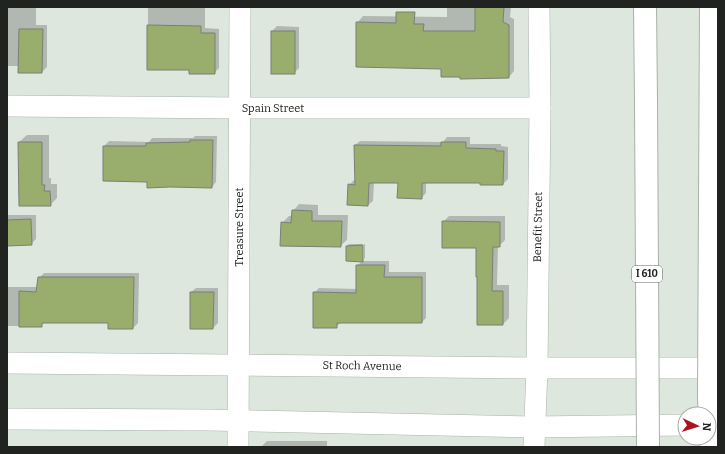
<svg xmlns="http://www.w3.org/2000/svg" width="725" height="454" font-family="Bitter,serif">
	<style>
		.shadow { fill: #0003 }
		.building { fill: #99ae6d; stroke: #7b7f75 }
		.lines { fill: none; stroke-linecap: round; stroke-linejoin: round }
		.minor-casing { stroke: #a9b2a9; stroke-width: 22 }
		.motorway-casing { stroke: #a9b2a9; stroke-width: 24 }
		.minor { stroke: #fff; stroke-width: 21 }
		.motorway { stroke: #fff; stroke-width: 22 }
		.motorway-bridge-casing { stroke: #a9b2a9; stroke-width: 24; stroke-linecap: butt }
		.motorway-bridge { stroke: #fff; stroke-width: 22 }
		.labels { text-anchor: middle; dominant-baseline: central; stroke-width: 3; stroke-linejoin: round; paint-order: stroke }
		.shield { fill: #fff; stroke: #636563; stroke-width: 1 }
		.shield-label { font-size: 10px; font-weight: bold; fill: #202320 }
		.street-label { font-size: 11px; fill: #202320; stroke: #fff }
	</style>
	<rect width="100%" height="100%" fill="#dde7de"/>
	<g class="shadow">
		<path d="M7 7H36V25H47V67L42 72H19V66H7Z"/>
		<path d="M148 7H205V28L219 29V68L214 73 190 69 148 26Z"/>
		<path d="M447 7H511L510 17 514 19V71L508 78 442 68 357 23 363 16 447 17Z"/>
		<path d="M277 26 299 27V68L294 73 272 31Z"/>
		<path d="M27 135H49V178H51V184H57V198L50 205 19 142Z"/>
		<path d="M195 136H217L216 182 212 187 148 181 104 146 109 141 149 142 152 138H193Z"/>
		<path d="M447 137H470V144H501V146L508 147V179L503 184 481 182H426V193L421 198 399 182H374L373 201 368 205 349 185 354 180H356L355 145 360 141 443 142Z"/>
		<path d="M299 204 318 205V215H348L347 240 340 246 282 223 289 216H293V211Z"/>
		<path d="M7 215H36V239L31 244 7 245Z"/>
		<path d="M449 216H505V240L499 246H498L497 285H509V318L503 324 477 247 443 222Z"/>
		<path d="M349 244H362V260H364L362 261H389V272H426V318L422 322H341L336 327 314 293 319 288 357 289V266L362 261 347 246Z"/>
		<path d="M364 244H365V258L364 259Z"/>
		<path d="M44 273H139L138 323 133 328 109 322H45L41 326H7V287H38L39 278Z"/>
		<path d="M196 288H218V323L213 328 191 292Z"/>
		<path d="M267 441H327V447H261Z"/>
	</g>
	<g class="building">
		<path d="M475 7H504L503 22 509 25V78L460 79V77H441V69L356 67V22L396 23V12H415L414 24H424L423 31H475Z"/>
		<path d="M147 25 201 26V33H215V74H189V70H147Z"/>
		<path d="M19 29H43L42 73H18Z"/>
		<rect x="271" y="31" width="24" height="43"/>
		<path d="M190 140H213L212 188 170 187 147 188V182L103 181V146H146V143L190 142Z"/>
		<path d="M18 142H42V185H45L44 191H50L51 206H19Z"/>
		<path d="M441 142H466V148L496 149V151H504L503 185H480V183H422V199L397 198 398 183H369L368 206 347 205 348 184 355 185 354 145 441 146Z"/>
		<path d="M292 210 312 211V221H342L341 247 280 246 281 222 291 223Z"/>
		<path d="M31 219 32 245 7 246V220Z"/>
		<path d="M442 221 500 222V247H493L492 291H503V325H477V277H476V248H442Z"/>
		<path d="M363 245V262L346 261V246Z"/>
		<path d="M356 265H385L384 277H422V323H337V328H313V292L356 293Z"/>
		<path d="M38 277H134L133 329H108V323H42V327H19V291L36 292Z"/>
		<path d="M190 292H214L213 329H190Z"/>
	</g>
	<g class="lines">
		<g class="minor-casing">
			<g id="minor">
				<path d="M7 106 239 108H540"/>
				<path d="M7 363 537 368H718"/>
				<path d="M7 419 209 420 534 427 685 425"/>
				<path d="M238 447 240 7"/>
				<path d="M534 447 537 368 540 108 539 7"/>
			</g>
		</g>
		<g class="motorway-casing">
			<path id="motorway" d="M645 7 646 101"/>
		</g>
		<use href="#minor" class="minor"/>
		<use href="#motorway" class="motorway"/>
		<g class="motorway-bridge-casing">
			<g id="motorway-bridge">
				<path d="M646 101 648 447"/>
				<path d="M711 447 709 397 711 7"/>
			</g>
		</g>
		<use href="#motorway-bridge" class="motorway-bridge"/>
	</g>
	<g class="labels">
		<rect class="shield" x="632" y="266" width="30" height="16" rx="3"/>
		<g class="shield-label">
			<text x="647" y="274">I 610</text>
		</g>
		<g class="street-label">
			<text x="273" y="108">Spain Street</text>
			<text transform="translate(239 227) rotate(-90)">Treasure Street</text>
			<text transform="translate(538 227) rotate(-89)">Benefit Street</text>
			<text transform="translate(362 366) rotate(1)">St Roch Avenue</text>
		</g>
	</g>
	<rect width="725" height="454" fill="none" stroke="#202320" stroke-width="16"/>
	<g transform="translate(697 426) rotate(94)"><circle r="19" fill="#ffffff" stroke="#a6a7a6"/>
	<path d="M0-3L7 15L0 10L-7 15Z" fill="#a9141f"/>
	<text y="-6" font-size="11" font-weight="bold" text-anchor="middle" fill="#202320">N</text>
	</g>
</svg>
